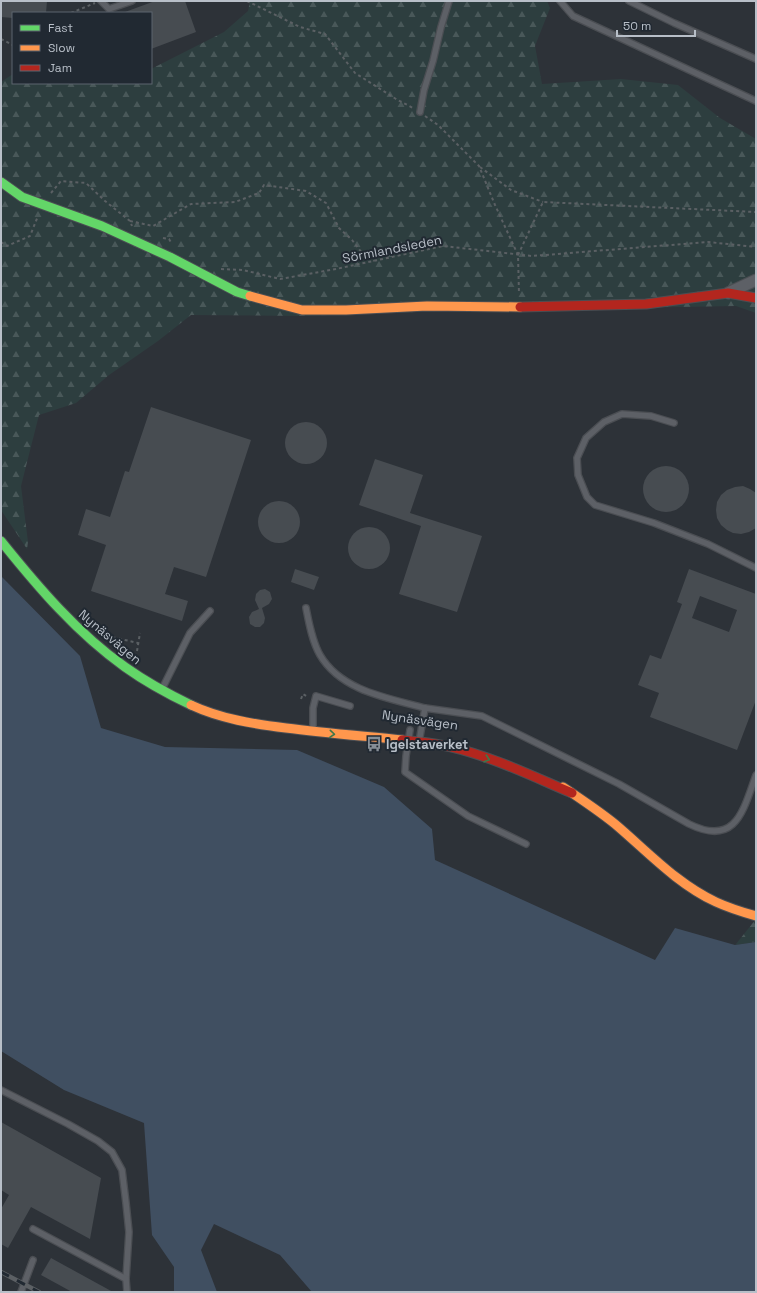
<svg xmlns="http://www.w3.org/2000/svg" width="757" height="1293" font-family="'Space Grotesk',sans-serif">
	<style>
		.forest { fill: url(#forest-firs) }
		.water { fill: #404f61 }
		.building { fill: #474c51; fill-rule: evenodd }
		.lines { fill: none; stroke-linecap: round; stroke-linejoin: round }
		.lane-casing { stroke: #4b4e53; stroke-width: 8 }
		.street-casing { stroke: #4b4e53; stroke-width: 13 }
		.fast-casing { stroke: #4b4e53; stroke-width: 11 }
		.slow-casing { stroke: #4b4e53; stroke-width: 11 }
		.jam-casing { stroke: #4b4e53; stroke-width: 11 }
		.path { stroke: #5b6064; stroke-width: 2; stroke-dasharray: 3 3; stroke-linecap: butt }
		.lane { stroke: #5d6066; stroke-width: 5.5 }
		.street { stroke: #5d6066; stroke-width: 11 }
		.fast { stroke: #63d668; stroke-width: 9 }
		.slow { stroke: #ff974d; stroke-width: 9 }
		.jam { stroke: #b3261e; stroke-width: 9 }
		.rail-casing { stroke: #5c6064; stroke-width: 4.5 }
		.rail { stroke: #212932; stroke-width: 3; stroke-dasharray: 9; stroke-linecap: butt }
		.oneway { stroke: #3f774a }
		.labels { text-anchor: middle; dominant-baseline: central; stroke-width: 4; stroke-linejoin: round; paint-order: stroke }
		.street-label { font-size: 13px; fill: #b8bfc8; stroke: #212932 }
		.poi-label { font-size: 13px; font-weight: bold; fill: #b8bfc8; stroke: #212932; text-anchor: start }
	</style>
	<defs>
		<pattern id="forest-firs" width="22" height="20" patternUnits="userSpaceOnUse"><rect width="22" height="20" fill="#2d3e3f"/><path d="M5 1l3.5 6h-7zM16 11l3.5 6h-7z" fill="#495859"/></pattern>
	</defs>
	<rect width="100%" height="100%" fill="#2d3238"/>
	<g class="forest">
		<path d="M250 1H547L550 8 535 46 542 84 621 79 678 85 720 118 756 139V313L736 306 446 311 300 316 191 315 158 341 109 375 76 403 39 415 21 486 28 542 27 549 1 510V82L13 74V83H151V69L224 32 248 11Z"/>
		<path d="M756 919V942L735 945 736 944Z"/>
	</g>
	<path class="water" d="M1 576 80 656 101 728 165 747 297 750 384 787 432 829 435 860 655 960 675 928 735 945 756 942V1292H312L280 1255 214 1224 201 1250 217 1292H174V1267L152 1235 144 1123 64 1090 1 1051Z"/>
	<g class="building">
		<path d="M1 1H47L46 13H13V18L1 17Z"/>
		<path d="M155 1H185L196 32 151 49V13L125 12Z"/>
		<path d="M151 407 251 440 206 577 174 567 165 594 188 601 182 621 91 591 106 545 78 535 86 509 110 517 125 471 129 472Z"/>
		<circle cx="306" cy="443" r="21"/>
		<path d="M375 459 423 475 410 513 482 536 457 612 399 594 421 526 359 505Z"/>
		<circle cx="666" cy="489" r="23"/>
		<path d="M743 486 750 489 756 493V528L749 532 741 534 733 533 727 530 721 525 717 518 716 510 717 502 721 495 727 490 735 487Z"/>
		<circle cx="279" cy="522" r="21"/>
		<circle cx="369" cy="548" r="21"/>
		<path d="M295 569 319 577 314 590 291 582Z"/>
		<path d="M689 569 756 594V700L737 750 650 717 659 693 638 685 650 655 661 659 682 604 677 602ZM700 596 737 610 729 632 692 618Z"/>
		<path d="M265 589 270 592 272 599 269 604 262 608 265 618 264 623 260 627H255L250 624 249 617 252 612 259 609 255 600 256 594 260 590Z"/>
		<path d="M1 1122 101 1178 90 1239 31 1207 8 1248 1 1244V1209L9 1195 1 1190Z"/>
		<path d="M51 1258 113 1292H72L41 1275Z"/>
	</g>
	<g class="lines">
		<g class="lane-casing">
			<g id="lane">
				<path d="M101 1 109 9 132 1"/>
				<path d="M560 1 573 16 756 101"/>
				<path d="M629 1 674 23 756 59"/>
				<path d="M420 112 424 90 433 61 441 27 449 1"/>
				<path d="M674 423 651 416 622 414 604 422 586 438 577 458 578 475 587 497 595 505 654 523 708 544 756 568"/>
				<path d="M306 608C309 623 312 641 320 655 341 691 388 698 425 708"/>
				<path d="M162 689 190 633 210 611"/>
				<path d="M313 730V708L316 696 350 706"/>
				<path d="M410 730 406 756 405 772 468 816 526 844"/>
				<path d="M419 742 425 708 482 716 619 784 689 824C736 847 743 811 756 775"/>
				<path d="M1 1090 68 1124 98 1141 112 1152 122 1170 126 1203 129 1232 126 1279"/>
				<path d="M33 1229 126 1279 127 1292"/>
				<path d="M21 1292 33 1260"/>
			</g>
		</g>
		<g class="street-casing">
			<path id="street" d="M728 293 756 280"/>
		</g>
		<g class="fast-casing">
			<g id="fast">
				<path d="M1 182 22 197 102 226 170 257 237 292 250 296"/>
				<path d="M1 541C38 587 77 633 125 667 146 682 168 694 191 705"/>
			</g>
		</g>
		<g class="slow-casing">
			<g id="slow">
				<path d="M250 296 302 310H346L427 306 520 307"/>
				<path d="M191 705C221 719 254 724 286 728 324 733 363 736 402 740"/>
				<path d="M563 787C581 799 599 811 615 824 647 851 677 884 716 902 729 908 742 912 756 916"/>
			</g>
		</g>
		<g class="jam-casing">
			<g id="jam">
				<path d="M520 307 646 304 728 293 756 298"/>
				<path d="M402 740C418 742 435 743 451 747 493 757 532 776 572 793"/>
			</g>
		</g>
		<g class="path">
			<path d="M247 1 300 27 325 34 355 73 396 99 413 108"/>
			<path d="M71 13 95 3"/>
			<path d="M1 39 13 45"/>
			<path d="M425 116 438 125 479 166 495 205 518 255 519 294"/>
			<path d="M480 167 511 190 543 202"/>
			<path d="M51 193 61 181 86 183 105 201 130 221 132 226"/>
			<path d="M130 221 153 226 191 204 235 202 259 193 264 185 306 191 326 203 339 228 352 240 362 253 374 261"/>
			<path d="M163 238 169 239 172 244"/>
			<path d="M1 242 7 246 30 236 38 216"/>
			<path d="M518 255 543 202 756 212"/>
			<path d="M221 269 243 270 280 279 336 269 443 246 532 256 708 242 756 247"/>
			<path d="M107 637H112L138 643"/>
			<path d="M137 651 140 633"/>
			<path d="M301 699 303 694 308 697"/>
		</g>
		<use href="#lane" class="lane"/>
		<use href="#street" class="street"/>
		<use href="#fast" class="fast"/>
		<use href="#slow" class="slow"/>
		<use href="#jam" class="jam"/>
		<g class="rail-casing">
			<path id="rail" d="M1 1272 39 1292"/>
		</g>
		<use href="#rail" class="rail"/>
	</g>
	<defs><path id="oneway-chevron" d="M-2-3.5L2.5 0L-2 3.5" fill="none" stroke-width="1.6" stroke-linecap="round" stroke-linejoin="round"/></defs>
	<g class="oneway">
		<use href="#oneway-chevron" transform="translate(332 734) rotate(5)"/>
		<use href="#oneway-chevron" transform="translate(487 759) rotate(18)"/>
	</g>
	<defs>
		<g id="bus-bare" transform="scale(1.2)"><path d="M-5-6H5V4H4V6H2V4H-2V6H-4V4H-5ZM-3.5-4V0h7V-4ZM-3.5 1.2v1.5H-2V1.2ZM2 1.2v1.5H3.5V1.2Z" fill="#878e96" stroke="#212932" stroke-width="2.5" paint-order="stroke"/></g>
	</defs>
	<g fill-rule="evenodd">
		<use href="#bus-bare" x="374" y="744"/>
	</g>
	<g class="labels">
		<g class="street-label">
			<text transform="translate(392 249) rotate(-11)">Sörmlandsleden</text>
			<text transform="translate(110 637) rotate(40)">Nynäsvägen</text>
			<text transform="translate(420 720) rotate(8)">Nynäsvägen</text>
		</g>
		<g class="poi-label">
			<text x="386" y="744">Igelstaverket</text>
		</g>
	</g>
	<rect width="757" height="1293" fill="none" stroke="#b8bfc8" stroke-width="4"/>
	<rect x="12" y="12" width="140" height="72" fill="#212932" stroke="#5d656e"/>
	<rect x="20" y="25" width="20" height="6" fill="#63d668" stroke="#5d656e"/>
	<text x="48" y="32" font-size="12" fill="#b8bfc8">Fast</text>
	<rect x="20" y="45" width="20" height="6" fill="#ff974d" stroke="#5d656e"/>
	<text x="48" y="52" font-size="12" fill="#b8bfc8">Slow</text>
	<rect x="20" y="65" width="20" height="6" fill="#b3261e" stroke="#5d656e"/>
	<text x="48" y="72" font-size="12" fill="#b8bfc8">Jam</text>
	<path d="M617 30v6h78v-6" fill="none" stroke="#b8bfc8" stroke-width="2"/>
	<text x="623" y="30" font-size="12" fill="#b8bfc8" stroke="#212932" stroke-width="3" paint-order="stroke">50 m</text>
</svg>
